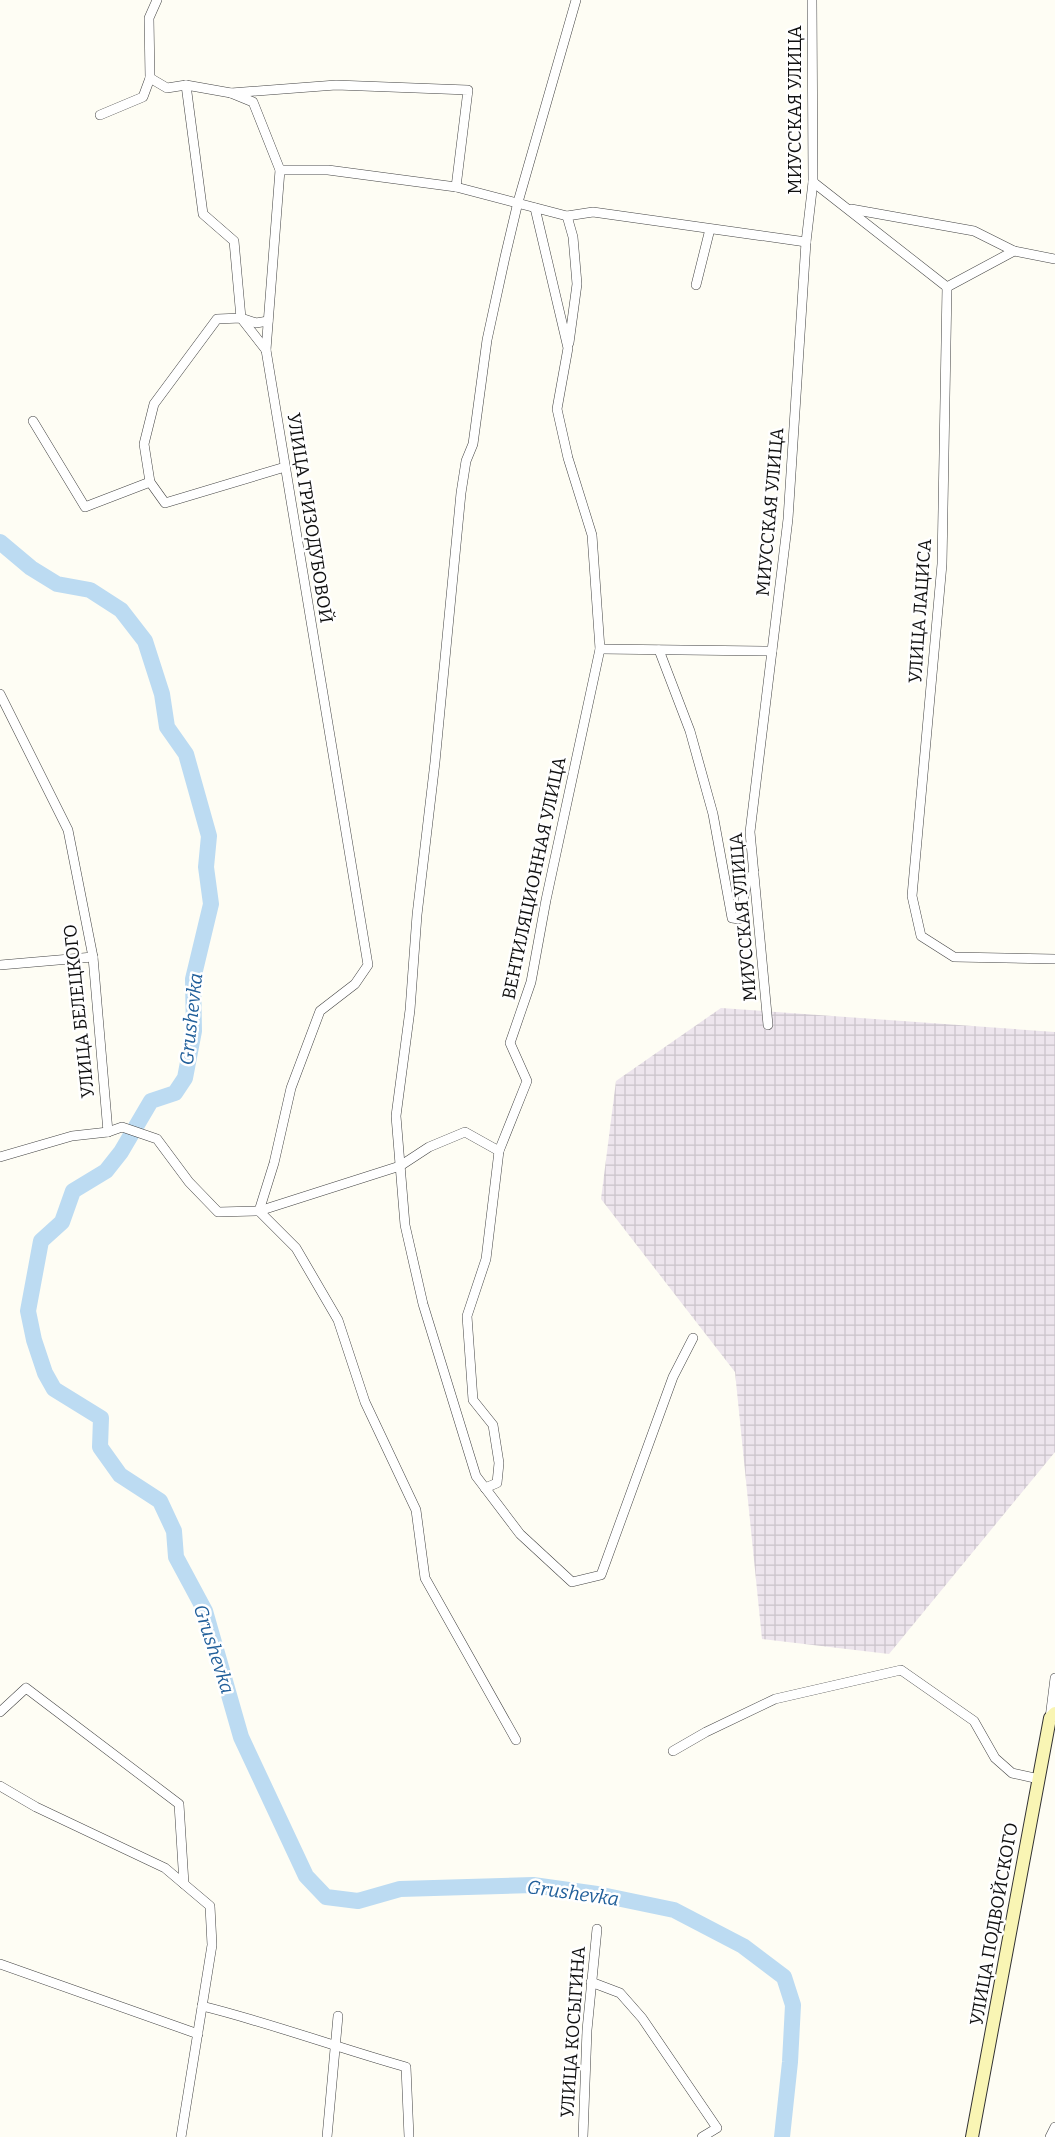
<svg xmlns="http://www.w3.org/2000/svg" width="1055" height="2137" font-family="Bitter,serif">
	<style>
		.industrial { fill: url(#industrial-grid) }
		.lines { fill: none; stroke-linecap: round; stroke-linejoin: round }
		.river { stroke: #bcdbf2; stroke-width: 16 }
		.street-casing { stroke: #434343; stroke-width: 10 }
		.secondary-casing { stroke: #323232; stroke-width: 14 }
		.street { stroke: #fff; stroke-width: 9 }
		.secondary { stroke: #f9f5b4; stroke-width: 12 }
		.labels { text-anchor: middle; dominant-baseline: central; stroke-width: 5; stroke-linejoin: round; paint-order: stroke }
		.street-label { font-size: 18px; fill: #101010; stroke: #fff }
		.water-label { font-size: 19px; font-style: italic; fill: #215f9a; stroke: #fff }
	</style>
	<defs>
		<pattern id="industrial-grid" width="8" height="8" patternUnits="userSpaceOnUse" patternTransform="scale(1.25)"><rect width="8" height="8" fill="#ede5ed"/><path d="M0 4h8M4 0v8" fill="none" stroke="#cac3ca"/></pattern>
	</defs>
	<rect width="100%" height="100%" fill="#fefdf4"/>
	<path class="industrial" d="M721 1008 1055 1032V1452L889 1654 762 1639 735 1372 601 1199 616 1081Z"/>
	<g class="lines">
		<path class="river" d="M0 542 31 568 57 584 90 590 121 610 145 641 162 694 167 727 186 754 209 836 206 867 211 904 193 979 194 1031 185 1078 175 1093 151 1101 121 1152 106 1171 73 1191 62 1222 41 1241 28 1311 34 1340 45 1373 54 1389 101 1418 100 1447 120 1475 160 1501 174 1531 176 1557 205 1611 241 1737 306 1876 326 1897 358 1901 400 1889 533 1885 597 1894 674 1910 743 1946 784 1977 793 2005 790 2062 782 2137"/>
		<g class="street-casing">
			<g id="street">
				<path d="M576 0 518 202 505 257 487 340 473 444 466 461 461 493 435 762 417 915 410 1010 396 1116 405 1225 423 1304 476 1476 520 1534 572 1582 601 1575 673 1377 693 1338"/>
				<path d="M150 78 167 88 186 85 231 93 336 85 468 90 456 187"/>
				<path d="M186 85 203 214 234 241 241 318 266 350"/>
				<path d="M100 115 143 97 150 78 149 18 157 0"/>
				<path d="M280 170H328L456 187 567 216 593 212 806 242"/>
				<path d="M813 182 947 287 1014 251 1055 259"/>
				<path d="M851 209 974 231 1014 251"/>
				<path d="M567 216 573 237 577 284 569 343"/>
				<path d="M696 285 710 229"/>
				<path d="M947 287 942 564 912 896 921 936 954 957 1055 959"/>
				<path d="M268 321 256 323 241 318 217 319 154 404 144 444 150 482 165 503 285 467"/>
				<path d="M33 421 85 507 150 482"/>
				<path d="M600 649 772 651"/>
				<path d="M659 650 690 731 713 814 732 918 739 919 747 882 754 872"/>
				<path d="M0 694 68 830 93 957 108 1132"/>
				<path d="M0 965 93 957"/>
				<path d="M768 1025 750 832 788 519 806 242 813 182 812 0"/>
				<path d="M499 1151 465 1132 429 1147 400 1166 259 1211 296 1248 338 1320 365 1402 416 1510 425 1578 516 1740"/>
				<path d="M0 1157 72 1136 108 1132 122 1127 157 1139 189 1182 218 1212 259 1211 274 1163 291 1088 320 1011 355 984 368 965 266 350 280 170 253 102 231 93"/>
				<path d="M485 1488 497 1483 499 1463 493 1425 473 1400 467 1316 486 1259 499 1151 527 1081 510 1043 531 982 546 900 600 649 592 535 568 458 557 409 568 348 535 208"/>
				<path d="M0 1712 26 1688 179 1804 184 1884"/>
				<path d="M1050 1718 1055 1678"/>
				<path d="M673 1751 706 1732 775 1699 901 1670 974 1721 995 1758 1012 1773 1039 1779"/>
				<path d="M0 1786 36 1807 165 1868 210 1906 212 1945 181 2137"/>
				<path d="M0 1964 198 2034"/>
				<path d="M591 1982 620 1993 642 2018 717 2128 702 2137"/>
				<path d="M202 2006C271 2023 338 2048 406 2067L409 2137"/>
				<path d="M327 2137 338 2016"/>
				<path d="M583 2137 587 2030 597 1929"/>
				<path d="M1050 2137 1055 2127"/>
			</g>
		</g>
		<g class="secondary-casing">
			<path id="secondary" d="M972 2137 1050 1718 1055 1713"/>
		</g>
		<use href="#street" class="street"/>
		<use href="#secondary" class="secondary"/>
	</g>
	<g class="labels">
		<g class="street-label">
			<text transform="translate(795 110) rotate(-90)">МИУССКАЯ УЛИЦА</text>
			<text transform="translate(770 512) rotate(-85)">МИУССКАЯ УЛИЦА</text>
			<text transform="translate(310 518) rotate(81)">УЛИЦА ГРИЗОДУБОВОЙ</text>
			<text transform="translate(920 611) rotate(-86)">УЛИЦА ЛАЦИСА</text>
			<text transform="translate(534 878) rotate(-78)">ВЕНТИЛЯЦИОННАЯ УЛИЦА</text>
			<text transform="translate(743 917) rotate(-95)">МИУССКАЯ УЛИЦА</text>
			<text transform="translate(79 1011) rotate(-96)">УЛИЦА БЕЛЕЦКОГО</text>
			<text transform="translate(994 1924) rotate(-80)">УЛИЦА ПОДВОЙСКОГО</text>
			<text transform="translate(573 2032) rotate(-86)">УЛИЦА КОСЫГИНА</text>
		</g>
		<g class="water-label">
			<text transform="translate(191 1019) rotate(-84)">Grushevka</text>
			<text transform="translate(214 1649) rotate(72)">Grushevka</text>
			<text transform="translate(573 1893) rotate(8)">Grushevka</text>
		</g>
	</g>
</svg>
